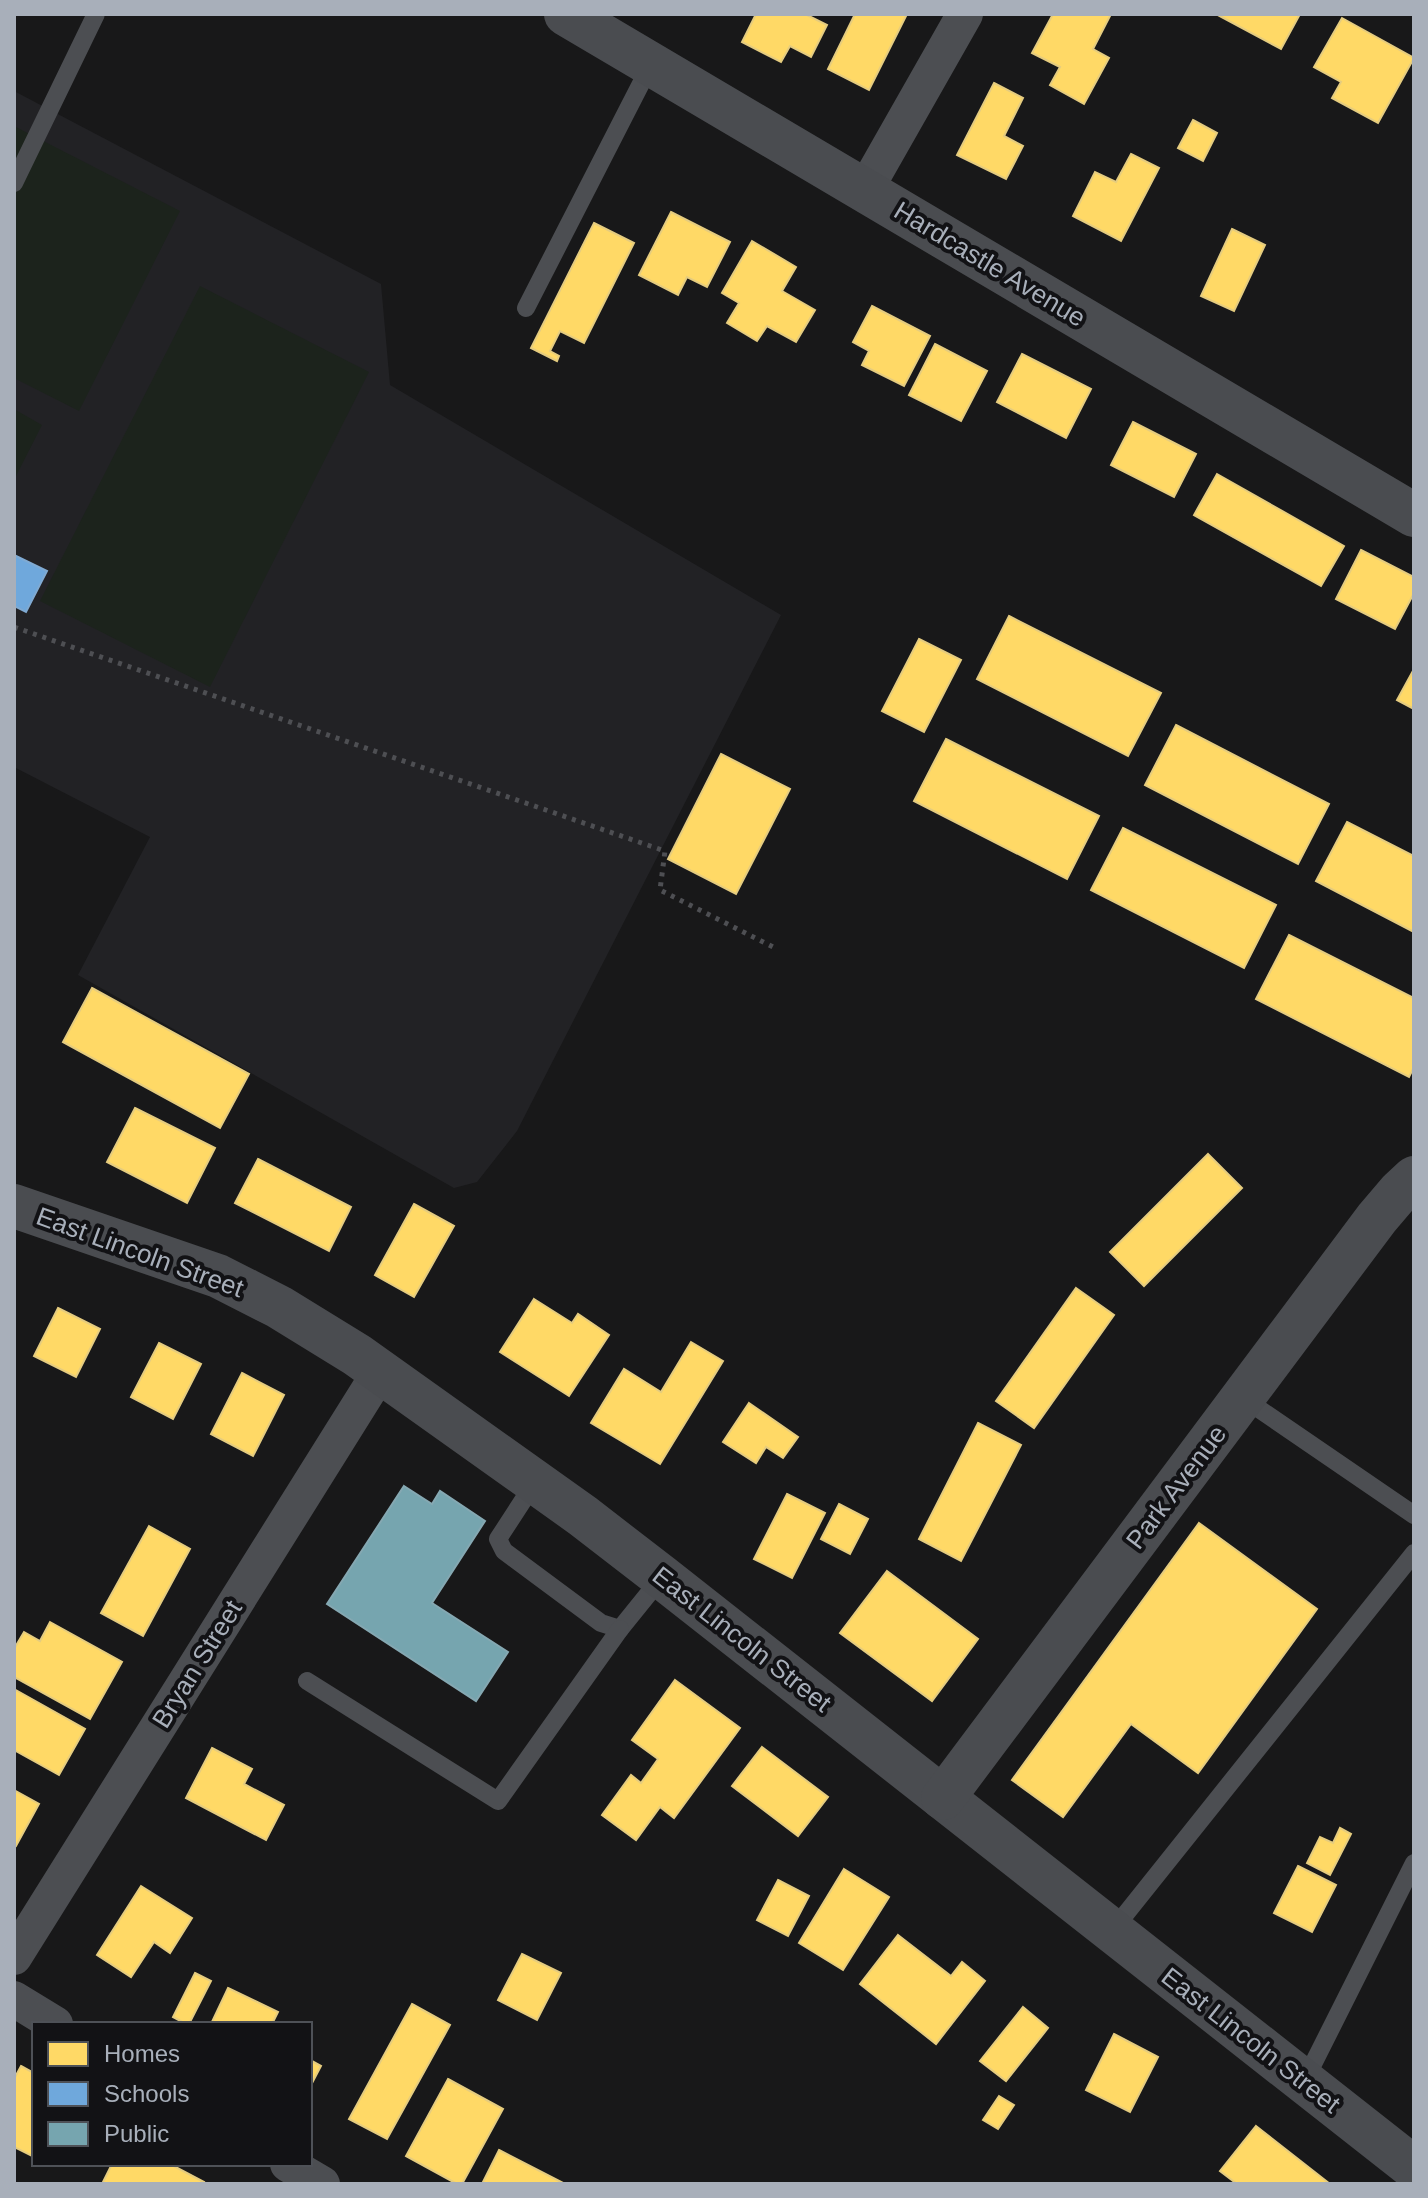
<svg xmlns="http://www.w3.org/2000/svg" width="1428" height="2198" font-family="Helvetica,sans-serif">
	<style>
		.built { fill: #222225 }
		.green { fill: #1c231c }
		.homes { fill: #ffd966; stroke: #e5cc7f; stroke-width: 2 }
		.schools { fill: #6fa8dc; stroke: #80aad2; stroke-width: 2 }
		.public { fill: #76a5af; stroke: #85a8b2; stroke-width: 2 }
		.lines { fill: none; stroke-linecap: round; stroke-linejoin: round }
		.path { stroke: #4e4f53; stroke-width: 5; stroke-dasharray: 4 6; stroke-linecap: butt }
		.lane { stroke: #4c4e52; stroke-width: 18 }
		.street { stroke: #4c4e52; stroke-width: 36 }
		.secondary { stroke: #4a4c50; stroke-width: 44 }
		.labels { text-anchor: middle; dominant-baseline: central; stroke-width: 8; stroke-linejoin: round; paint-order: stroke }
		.street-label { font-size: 26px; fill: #a8afba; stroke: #121215 }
	</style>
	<rect width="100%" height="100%" fill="#181819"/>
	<path class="built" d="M14 91 381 284 390 385 781 615 517 1131 477 1182 454 1188 78 975 150 837 14 767Z"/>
	<g class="green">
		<path d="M14 126 180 211 79 411 14 378Z"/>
		<path d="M200 286 369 372 210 687 40 601Z"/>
		<path d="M14 409 42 425 14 480Z"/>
	</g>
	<g class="homes">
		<path d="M756 14H805L827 25 811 57 790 46 781 62 742 42Z"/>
		<path d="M855 14H907L869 90 828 69Z"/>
		<path d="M1053 14H1111L1093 49 1109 58 1084 104 1050 85 1060 67 1032 53Z"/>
		<path d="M1216 14H1300L1281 49Z"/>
		<path d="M1342 18 1414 58 1378 123 1332 98 1341 82 1314 67Z"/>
		<path d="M994 83 1023 98 1004 136 1023 146 1006 179 957 155Z"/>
		<path d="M1193 120 1217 133 1203 161 1178 148Z"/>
		<path d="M1131 154 1159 168 1121 241 1073 216 1095 172 1116 182Z"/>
		<path d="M671 212 730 242 707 287 687 277 678 295 639 275Z"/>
		<path d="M594 223 634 243 584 343 560 331 550 351 559 356 557 361 531 348Z"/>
		<path d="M1232 229 1265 245 1234 311 1201 296Z"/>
		<path d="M752 241 796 267 782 291 815 310 796 342 767 326 757 341 727 323 739 303 722 293Z"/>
		<path d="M872 306 930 336 904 386 862 365 869 351 853 342Z"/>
		<path d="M935 344 987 371 961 421 909 395Z"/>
		<path d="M1022 354 1091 389 1066 438 997 402Z"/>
		<path d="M1133 422 1196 454 1174 497 1111 465Z"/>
		<path d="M1217 474 1344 546 1321 586 1194 515Z"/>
		<path d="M1361 550 1414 577V593L1395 629 1336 599Z"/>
		<path d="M1009 616 1161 693 1128 756 977 679Z"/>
		<path d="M919 639 961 660 924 732 882 711Z"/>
		<path d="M1414 669V709L1397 700Z"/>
		<path d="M1176 725 1329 804 1298 864 1145 785Z"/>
		<path d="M946 739 1099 816 1067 879 914 801Z"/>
		<path d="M721 754 790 789 736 894 668 859Z"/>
		<path d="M1347 822 1414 856V932L1316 881Z"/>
		<path d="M1123 828 1276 905 1244 968 1091 890Z"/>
		<path d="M1289 935 1414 998V1067L1409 1077 1256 999Z"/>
		<path d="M92 988 249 1074 220 1128 63 1042Z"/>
		<path d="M135 1108 215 1148 187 1203 107 1162Z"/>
		<path d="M1208 1154 1242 1188 1144 1286 1110 1252Z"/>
		<path d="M258 1159 351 1207 329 1251 235 1203Z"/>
		<path d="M414 1204 454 1226 414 1297 375 1275Z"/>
		<path d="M1076 1288 1114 1315 1034 1428 996 1401Z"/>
		<path d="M534 1299 572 1323 578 1314 609 1335 569 1396 500 1352Z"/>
		<path d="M58 1308 100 1329 76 1377 34 1356Z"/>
		<path d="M691 1342 723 1361 660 1464 591 1423 624 1369 661 1392Z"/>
		<path d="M159 1343 201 1364 173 1419 131 1397Z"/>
		<path d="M242 1373 284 1395 253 1456 211 1434Z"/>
		<path d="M749 1403 798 1437 783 1458 766 1447 756 1463 723 1442Z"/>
		<path d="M978 1423 1021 1445 961 1561 919 1539Z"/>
		<path d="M787 1494 825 1513 792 1578 754 1559Z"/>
		<path d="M839 1504 868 1519 850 1554 821 1539Z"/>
		<path d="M1199 1523 1317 1609 1198 1773 1131 1724 1063 1817 1012 1780Z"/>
		<path d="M149 1526 190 1549 143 1636 101 1613Z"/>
		<path d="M887 1571 978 1639 932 1701 840 1633Z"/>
		<path d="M50 1622 122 1662 90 1719 14 1677V1649L24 1632 40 1641Z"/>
		<path d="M675 1680 740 1728 674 1818 660 1807 636 1840 602 1815 631 1775 641 1783 658 1759 632 1740Z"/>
		<path d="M14 1689 85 1729 59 1775 14 1750Z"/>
		<path d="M762 1747 828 1797 798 1836 732 1786Z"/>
		<path d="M212 1748 252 1769 244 1784 284 1805 266 1840 186 1798Z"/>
		<path d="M14 1790 39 1804 16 1846 14 1845Z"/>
		<path d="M1340 1828 1351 1834 1330 1875 1307 1863 1320 1837 1333 1843Z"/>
		<path d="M1298 1866 1336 1885 1312 1932 1274 1913Z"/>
		<path d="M844 1869 889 1897 843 1970 799 1943Z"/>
		<path d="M778 1880 809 1896 788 1936 757 1920Z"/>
		<path d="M141 1886 192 1918 170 1953 154 1942 131 1977 97 1955Z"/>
		<path d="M898 1935 951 1976 962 1962 985 1981 936 2044 860 1984Z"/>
		<path d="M522 1954 561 1973 537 2020 498 2000Z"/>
		<path d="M195 1973 211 1981 189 2024H186L173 2017Z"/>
		<path d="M228 1988 278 2012 272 2024H211Z"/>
		<path d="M412 2004 450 2025 387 2139 349 2119Z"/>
		<path d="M1023 2007 1048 2028 1006 2081 980 2061Z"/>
		<path d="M1114 2034 1158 2057 1130 2112 1086 2090Z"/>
		<path d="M310 2060 321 2066 310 2087Z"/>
		<path d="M21 2066 34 2073V2157L14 2147V2079Z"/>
		<path d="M448 2079 503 2109 462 2184H457L406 2156Z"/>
		<path d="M999 2096 1014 2105 998 2129 983 2120Z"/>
		<path d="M1256 2126 1330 2184H1237L1220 2171Z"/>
		<path d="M499 2150 565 2184H482Z"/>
		<path d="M112 2164H170L204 2182 203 2184H102Z"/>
	</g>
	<path class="schools" d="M14 555 47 571 26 612 14 606Z"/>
	<path class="public" d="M404 1486 432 1504 440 1491 485 1521 432 1603 508 1652 476 1701 327 1604Z"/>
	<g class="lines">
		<path class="path" d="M14 627 665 851 660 890 773 947"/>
		<g class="lane">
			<path d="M14 183 96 14"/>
			<path d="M526 308 651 64"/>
			<path d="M1243 1398 1414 1515"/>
			<path d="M535 1482 498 1539 504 1551 601 1623 620 1629 662 1577"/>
			<path d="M307 1681 498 1801 620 1629"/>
			<path d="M1112 1931 1414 1553"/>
			<path d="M1304 2082 1414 1863"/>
		</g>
		<g class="street">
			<path d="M865 190 965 14"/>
			<path d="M14 1957 380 1372"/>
			<path d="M14 1999 55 2024"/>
			<path d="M288 2164 322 2184"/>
		</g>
		<g class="secondary">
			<path d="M566 14 1414 515"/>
			<path d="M14 1206 218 1276 279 1307 357 1355 583 1516 662 1577 1414 2168"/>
			<path d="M943 1798 1377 1218 1400 1191 1414 1178"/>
		</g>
	</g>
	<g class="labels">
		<g class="street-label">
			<text transform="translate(990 264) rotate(31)">Hardcastle Avenue</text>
			<text transform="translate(140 1252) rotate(20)">East Lincoln Street</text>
			<text transform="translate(1176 1487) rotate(-53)">Park Avenue</text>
			<text transform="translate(742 1639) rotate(38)">East Lincoln Street</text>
			<text transform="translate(197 1664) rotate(-58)">Bryan Street</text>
			<text transform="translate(1251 2040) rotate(38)">East Lincoln Street</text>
		</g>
	</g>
	<rect width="1428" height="2198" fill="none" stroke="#a8afba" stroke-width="32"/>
	<rect x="32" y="2022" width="280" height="144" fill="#121215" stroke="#4e5157" stroke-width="2"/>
	<rect x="48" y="2042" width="40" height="24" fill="#ffd966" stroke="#4e5157" stroke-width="2"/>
	<text x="104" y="2062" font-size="24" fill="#a8afba">Homes</text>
	<rect x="48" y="2082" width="40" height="24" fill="#6fa8dc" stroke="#4e5157" stroke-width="2"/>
	<text x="104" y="2102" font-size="24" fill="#a8afba">Schools</text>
	<rect x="48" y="2122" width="40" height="24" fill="#76a5af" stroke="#4e5157" stroke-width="2"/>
	<text x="104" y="2142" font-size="24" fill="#a8afba">Public</text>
</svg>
